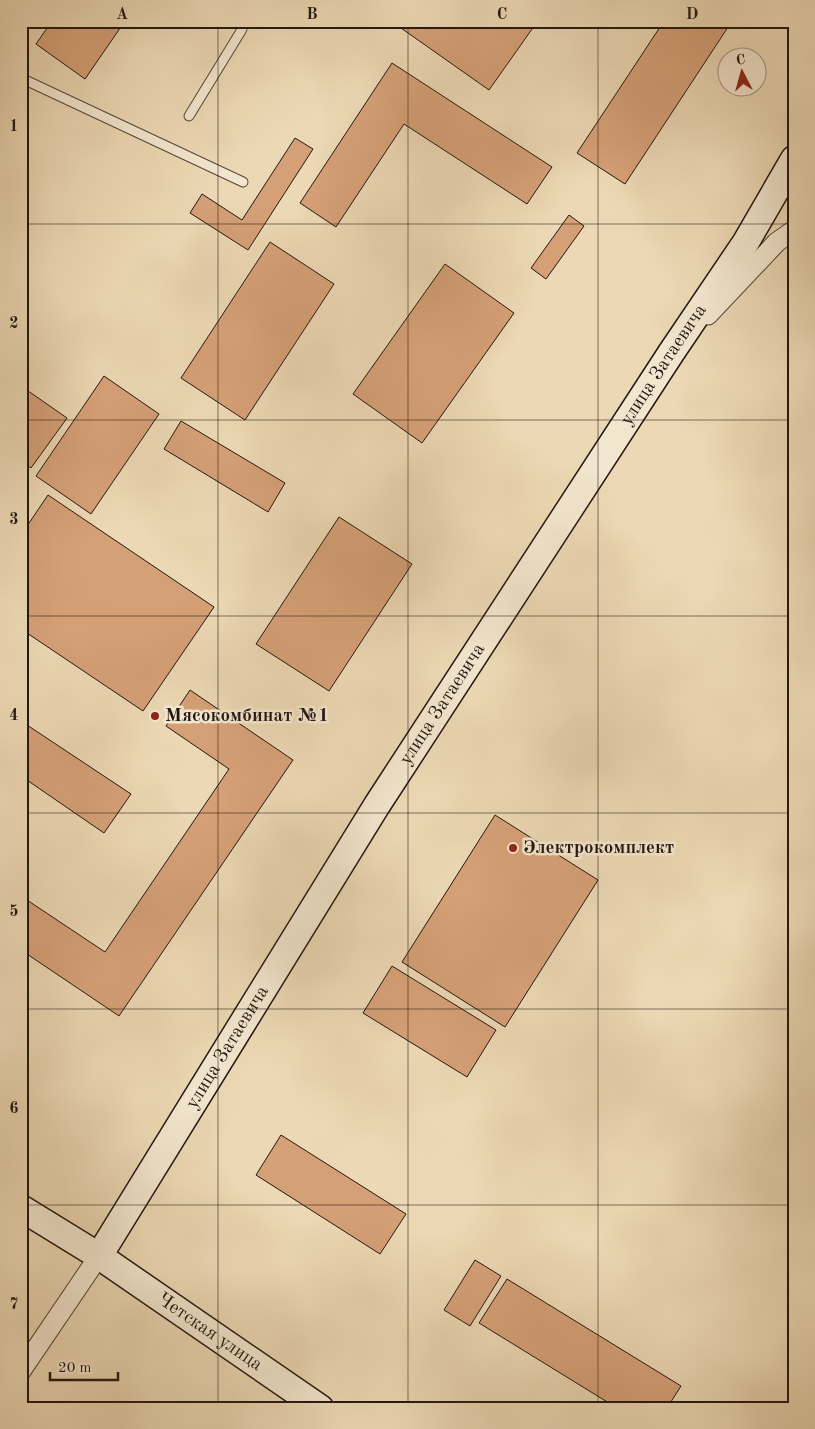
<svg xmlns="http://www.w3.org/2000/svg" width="815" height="1429" font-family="'Old Standard TT',serif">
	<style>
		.building { fill: #d6a077; stroke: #221711 }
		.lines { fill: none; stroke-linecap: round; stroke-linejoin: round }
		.lane-casing { stroke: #54473a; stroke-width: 11 }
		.street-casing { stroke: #54473a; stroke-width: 21 }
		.secondary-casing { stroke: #221711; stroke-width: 29 }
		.lane { stroke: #f3e6ce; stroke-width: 9 }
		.street { stroke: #f3e6ce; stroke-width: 19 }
		.secondary { stroke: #f3e6ce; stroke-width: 26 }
		.grid { fill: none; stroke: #221711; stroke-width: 1; stroke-opacity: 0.55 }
		.poi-dot { fill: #8f2418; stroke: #f3e6ce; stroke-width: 2 }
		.labels { text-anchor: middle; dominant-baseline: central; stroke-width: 5; stroke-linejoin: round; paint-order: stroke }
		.street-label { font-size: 19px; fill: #221711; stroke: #f3e6ce }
		.poi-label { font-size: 19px; font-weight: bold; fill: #221711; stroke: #f3e6ce; text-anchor: start }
		.neatline { fill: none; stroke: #221711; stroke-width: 2 }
		.grid-label { font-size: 16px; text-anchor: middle; font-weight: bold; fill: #221711 }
	</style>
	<rect width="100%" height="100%" fill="#ecd8b4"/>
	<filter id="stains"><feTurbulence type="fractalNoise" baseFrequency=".004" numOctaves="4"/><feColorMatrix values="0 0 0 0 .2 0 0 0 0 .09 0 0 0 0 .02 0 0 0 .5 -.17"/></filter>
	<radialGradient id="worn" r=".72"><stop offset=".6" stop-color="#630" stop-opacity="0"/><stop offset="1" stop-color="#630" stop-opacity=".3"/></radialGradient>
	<g class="building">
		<path d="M52 21H125L85 79 36 44Z"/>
		<path d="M391 21H535L537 22 489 90Z"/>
		<path d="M664 21H732L625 184 577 153Z"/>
		<path d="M392 63 552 167 527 204 404 124 336 227 300 203Z"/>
		<path d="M295 138 313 149 248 250 190 213 202 194 242 220Z"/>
		<path d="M569 215 584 226 546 279 531 268Z"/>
		<path d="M270 242 334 284 245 420 181 378Z"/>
		<path d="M445 264 514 313 422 443 353 394Z"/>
		<path d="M104 376 159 414 91 514 36 476Z"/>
		<path d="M21 386 67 418 31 468 21 461Z"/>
		<path d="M181 421 285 483 268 512 164 449Z"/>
		<path d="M48 495 214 607 143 711 21 629V535Z"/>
		<path d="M339 517 412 564 329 691 256 644Z"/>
		<path d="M190 690 293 760 119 1016 21 950V896L105 952 229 769 166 726Z"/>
		<path d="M21 721 131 794 104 833 21 776Z"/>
		<path d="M495 815 598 880 505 1027 402 962Z"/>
		<path d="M392 966 496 1030 467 1077 363 1013Z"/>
		<path d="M281 1135 406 1214 380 1254 256 1175Z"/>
		<path d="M475 1260 501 1276 470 1326 444 1310Z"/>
		<path d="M507 1279 681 1386 667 1408H617L479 1323Z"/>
	</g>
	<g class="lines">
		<g class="lane-casing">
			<g id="lane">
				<path d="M21 71 23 79 243 182"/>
				<path d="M189 116 241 31 245 21"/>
			</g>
		</g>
		<g class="street-casing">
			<g id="street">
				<path d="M708 315 777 242 794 230"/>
				<path d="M21 1371 99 1256"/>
			</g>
		</g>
		<g class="secondary-casing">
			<g id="secondary">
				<path id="s1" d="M21 1208 99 1256 320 1408"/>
				<path id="s2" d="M99 1256 377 805 671 353 746 242 794 159"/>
			</g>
		</g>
		<use href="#lane" class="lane"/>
		<use href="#street" class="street"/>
		<use href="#secondary" class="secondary"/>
	</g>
	<path class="grid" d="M218 21V1408M408 21V1408M598 21V1408M21 224H794M21 420H794M21 616H794M21 813H794M21 1009H794M21 1205H794"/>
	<g class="poi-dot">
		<circle cx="155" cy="716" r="5"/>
		<circle cx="513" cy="848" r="5"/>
	</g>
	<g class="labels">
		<g class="street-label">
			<text stroke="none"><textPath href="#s2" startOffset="1055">улица Затаевича</textPath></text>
			<text stroke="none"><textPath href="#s2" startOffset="650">улица Затаевича</textPath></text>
			<text stroke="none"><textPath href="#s2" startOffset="245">улица Затаевича</textPath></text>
			<text stroke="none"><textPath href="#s1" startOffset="226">Четская улица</textPath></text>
		</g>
		<g class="poi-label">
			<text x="165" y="716">Мясокомбинат №1</text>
			<text x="523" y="848">Электрокомплект</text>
		</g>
	</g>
	<rect width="815" height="1429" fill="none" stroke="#ecd8b4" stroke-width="55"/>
	<g transform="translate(742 72) rotate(354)"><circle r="24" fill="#f3e6ce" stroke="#9f9382"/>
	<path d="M0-4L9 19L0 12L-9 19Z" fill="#8f2418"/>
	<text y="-8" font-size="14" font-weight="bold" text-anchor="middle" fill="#221711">С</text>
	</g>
	<path d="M50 1372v8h68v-8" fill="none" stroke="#221711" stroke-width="2.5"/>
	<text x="58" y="1372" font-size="15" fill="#221711" stroke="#f3e6ce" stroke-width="4" paint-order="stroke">20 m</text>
	<rect x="28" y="28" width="760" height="1374" class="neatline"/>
	<g class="grid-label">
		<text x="122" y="19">A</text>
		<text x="312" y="19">B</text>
		<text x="502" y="19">C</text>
		<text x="692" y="19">D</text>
		<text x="14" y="131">1</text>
		<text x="14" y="328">2</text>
		<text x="14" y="524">3</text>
		<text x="14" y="720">4</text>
		<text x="14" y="916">5</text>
		<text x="14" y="1113">6</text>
		<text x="14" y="1309">7</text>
	</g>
	<rect width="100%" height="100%" filter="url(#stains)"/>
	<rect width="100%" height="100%" fill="url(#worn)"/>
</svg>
